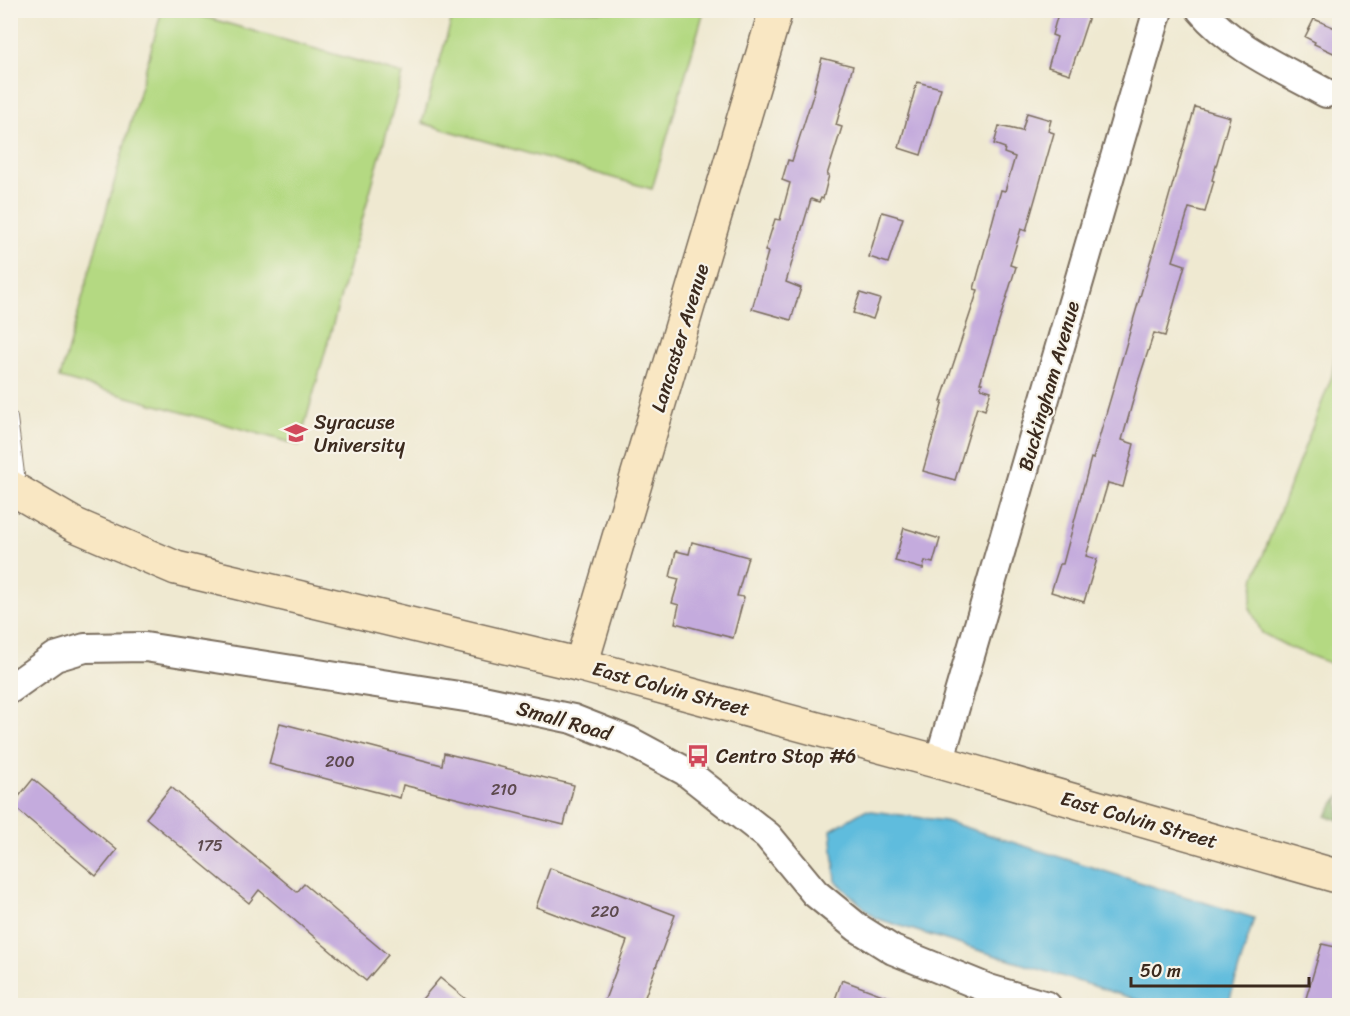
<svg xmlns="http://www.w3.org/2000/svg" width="1350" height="1016" font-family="Sriracha,sans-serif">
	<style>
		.green { fill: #b4d982; stroke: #788250; stroke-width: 1.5 }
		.forest { fill: #8fb970; stroke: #657247; stroke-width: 1.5 }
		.water { fill: #5fbcdd; stroke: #4d737e; stroke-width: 1.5 }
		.building { fill: #c4abdd }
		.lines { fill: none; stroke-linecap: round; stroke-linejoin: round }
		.lane-casing { stroke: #7a6d5d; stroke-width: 16 }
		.street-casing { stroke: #7a6d5d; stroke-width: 32 }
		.secondary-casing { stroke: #7a6d5d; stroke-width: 36 }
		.lane { stroke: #fff; stroke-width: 14 }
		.street { stroke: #fff; stroke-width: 28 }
		.secondary { stroke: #f9e7c3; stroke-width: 33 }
		.labels { text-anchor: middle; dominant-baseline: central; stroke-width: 4.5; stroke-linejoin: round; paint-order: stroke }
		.number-label { font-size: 16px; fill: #5d4a4e }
		.street-label { font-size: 20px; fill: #3b2a1e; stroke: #f7f3e8 }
		.poi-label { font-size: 20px; fill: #3b2a1e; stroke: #f7f3e8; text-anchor: start }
	</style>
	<rect width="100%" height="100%" fill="#f7f3e8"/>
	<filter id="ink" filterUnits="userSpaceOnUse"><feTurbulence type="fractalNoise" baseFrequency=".0167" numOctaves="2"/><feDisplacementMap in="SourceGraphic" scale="12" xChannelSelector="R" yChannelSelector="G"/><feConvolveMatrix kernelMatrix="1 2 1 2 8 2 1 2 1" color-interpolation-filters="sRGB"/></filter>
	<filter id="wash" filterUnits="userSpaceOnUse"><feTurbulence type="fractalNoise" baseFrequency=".008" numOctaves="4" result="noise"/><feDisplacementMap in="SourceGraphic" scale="24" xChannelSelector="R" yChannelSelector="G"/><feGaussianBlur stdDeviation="1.35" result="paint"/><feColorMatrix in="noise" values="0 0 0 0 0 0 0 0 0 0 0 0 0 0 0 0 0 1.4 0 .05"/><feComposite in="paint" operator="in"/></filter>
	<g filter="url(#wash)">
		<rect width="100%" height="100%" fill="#efe9d1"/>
		<g class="green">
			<path d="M162 10 184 11 403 74 299 445 60 378Z"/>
			<path d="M454 11H704L652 189 422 123Z"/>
			<path d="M1339 327V667L1289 647 1262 633 1250 608 1255 576 1332 376Z"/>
		</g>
		<path class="forest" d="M1339 797V820L1326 816Z"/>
		<path class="water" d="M865 810 945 821 1254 918 1228 1005H1154L875 918 836 881 831 830Z"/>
		<g id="blocks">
			<g class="building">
				<path d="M1059 10H1091L1070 74 1048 67 1057 37 1052 35Z"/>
				<path d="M1314 19 1340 30V56L1314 44 1315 42 1305 37Z"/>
				<path d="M822 58 853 66 836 125 842 127 827 175H829L823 199 821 198 819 202 811 199 786 282 801 288 791 320 752 309 768 252 765 251 775 219 780 220 790 183 782 180 788 160 792 161 815 89H814Z"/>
				<path d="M917 82 941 88 921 155 899 148Z"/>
				<path d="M1195 107 1230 117 1212 180 1214 181 1205 212 1189 208 1173 261 1185 265 1165 336 1154 333 1139 379 1122 440 1134 444 1123 487 1108 483 1086 556 1097 559 1084 602 1051 592 1060 564H1063L1091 458 1093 459Z"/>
				<path d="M1027 113 1051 120 1048 131 1054 133 1026 231 1021 229 1010 265 1016 267 980 383H982L981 388 991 391 985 410 977 407 955 480 923 471 943 401H941L978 290 974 289 1001 190 1005 191 1015 157 1004 153 1005 148 994 144 999 126 1022 131Z"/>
				<path d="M882 212 903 218 888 263 869 257Z"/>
				<path d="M860 293 880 299 873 319 853 313Z"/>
				<path d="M904 528 940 539 933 563 925 561 923 569 895 561Z"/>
				<path d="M692 542 748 557 737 596 744 597 733 638 675 623 679 605 672 603 679 579 670 577 676 551 689 554Z"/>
				<path d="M280 723 442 765 444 753 574 785 564 825 403 785 400 798 269 764Z"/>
				<path d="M33 779 117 850 96 876 12 805Z"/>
				<path d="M171 787 297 892 304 884 388 955 366 981 259 890 249 903 146 818Z"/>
				<path d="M550 868 675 915 642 1005H603L627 941 536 907Z"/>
				<path d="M1322 944 1340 948V1005H1304Z"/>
				<path d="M440 978 473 1005H417Z"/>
				<path d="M842 980 907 1004 906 1005H833Z"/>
			</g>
		</g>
	</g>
	<g filter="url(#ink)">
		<use href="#blocks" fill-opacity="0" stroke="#7a6d5d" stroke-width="1.5"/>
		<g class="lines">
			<g class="lane-casing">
				<path id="lane" d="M10 418 19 490"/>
			</g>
			<g class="street-casing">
				<g id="street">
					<path d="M1201 10C1231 47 1285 70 1326 93"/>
					<path d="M10 689 55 657 85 648 145 647 478 699 573 719 629 741 685 771 768 836 815 893 858 928 893 950 989 989 1047 1006"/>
					<path d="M939 762 1158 10"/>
				</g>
			</g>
			<g class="secondary-casing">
				<g id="secondary">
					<path d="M10 487 75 525 176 568 581 665 939 762 1340 877"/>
					<path d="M581 665 776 10"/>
				</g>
			</g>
			<use href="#lane" class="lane"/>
			<use href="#street" class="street"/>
			<use href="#secondary" class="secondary"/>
		</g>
	</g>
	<defs>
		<g id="university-bare" transform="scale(1.8)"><path d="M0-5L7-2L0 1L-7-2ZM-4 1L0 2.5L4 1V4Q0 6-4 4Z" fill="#d1495b" stroke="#f7f3e8" stroke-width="2.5" paint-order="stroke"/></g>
		<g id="bus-bare" transform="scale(1.8)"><path d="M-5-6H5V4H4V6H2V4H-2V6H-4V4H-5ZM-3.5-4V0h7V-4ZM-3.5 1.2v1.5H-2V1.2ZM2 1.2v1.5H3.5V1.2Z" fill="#d1495b" stroke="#f7f3e8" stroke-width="2.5" paint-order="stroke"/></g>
	</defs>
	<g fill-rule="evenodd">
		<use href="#university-bare" x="296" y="433"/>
		<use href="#bus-bare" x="698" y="756"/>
	</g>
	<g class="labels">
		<g class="number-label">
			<text x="340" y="761">200</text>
			<text x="504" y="789">210</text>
			<text x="210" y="845">175</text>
			<text x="605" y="911">220</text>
		</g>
		<g class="street-label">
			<text transform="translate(680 338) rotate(-73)">Lancaster Avenue</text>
			<text transform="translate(1049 386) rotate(-74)">Buckingham Avenue</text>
			<text transform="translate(671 689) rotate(15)">East Colvin Street</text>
			<text transform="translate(564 721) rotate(16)">Small Road</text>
			<text transform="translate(1139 820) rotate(16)">East Colvin Street</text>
		</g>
		<g class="poi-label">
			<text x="314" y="422">Syracuse<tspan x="314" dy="23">University</tspan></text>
			<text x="716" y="756">Centro Stop #6</text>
		</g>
	</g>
	<rect width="1350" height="1016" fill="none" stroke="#f7f3e8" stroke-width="36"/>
	<path d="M1131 977v9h178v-9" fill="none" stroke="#3b2a1e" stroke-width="3"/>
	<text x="1140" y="977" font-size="18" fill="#3b2a1e" stroke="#f7f3e8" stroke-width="4.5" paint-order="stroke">50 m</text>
</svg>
